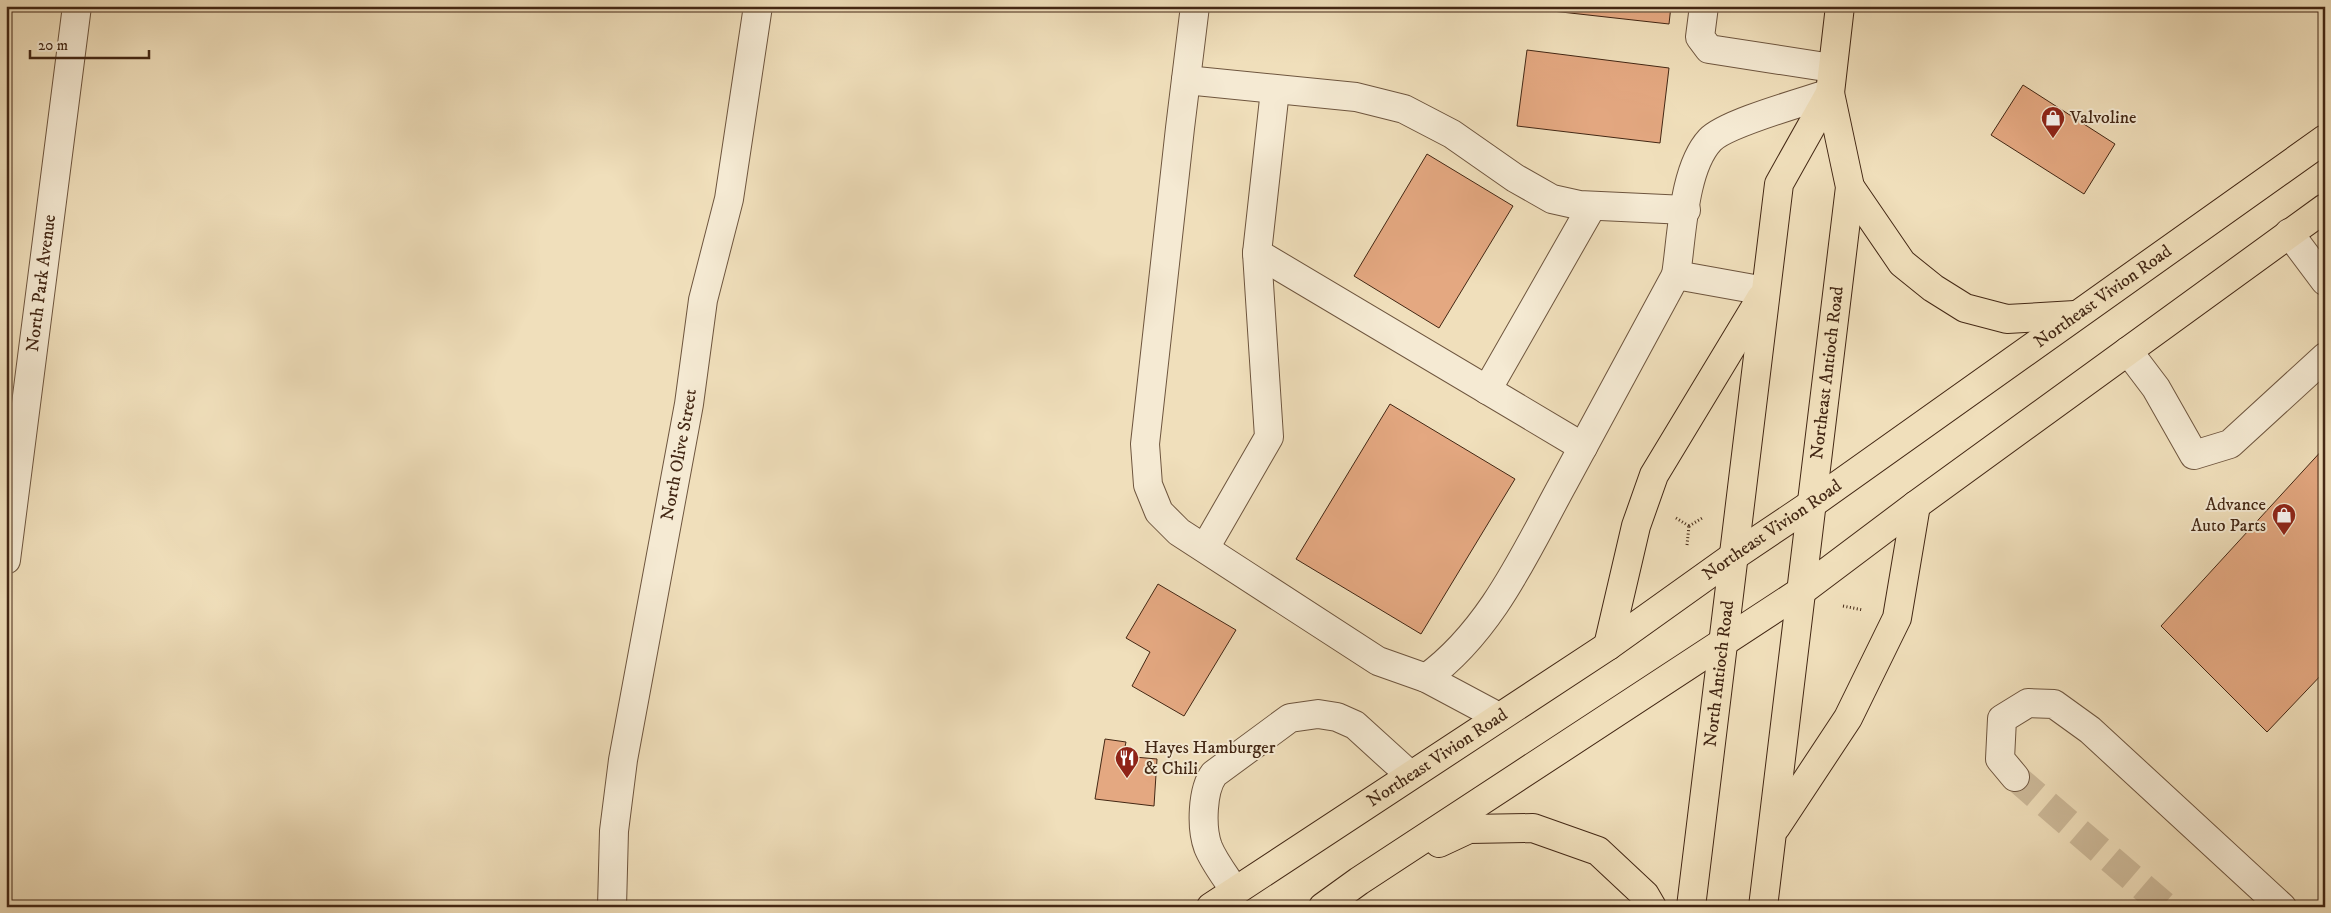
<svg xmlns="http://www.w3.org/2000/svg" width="2331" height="913" font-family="'IM FELL DW Pica',serif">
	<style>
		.building { fill: #e4a881; stroke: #432714 }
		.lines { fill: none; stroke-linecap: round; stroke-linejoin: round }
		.minor-tunnel { stroke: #cdba9a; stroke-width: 28; stroke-dasharray: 28 14; stroke-linecap: butt }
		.minor-casing { stroke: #6e553e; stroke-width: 30 }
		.major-casing { stroke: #432714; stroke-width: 30 }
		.path { stroke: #432714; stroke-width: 3; stroke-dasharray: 1 2.5; stroke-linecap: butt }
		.minor { stroke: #f5ead3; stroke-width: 28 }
		.major { stroke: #f0dfbb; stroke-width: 28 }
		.labels { text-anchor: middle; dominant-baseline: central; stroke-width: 4; stroke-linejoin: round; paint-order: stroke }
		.poi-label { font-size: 18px; fill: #432714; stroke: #f5ead3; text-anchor: start }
		.street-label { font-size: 18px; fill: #432714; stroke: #f5ead3 }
	</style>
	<rect width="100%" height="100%" fill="#f0dfbb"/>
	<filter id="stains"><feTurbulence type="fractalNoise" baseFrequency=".004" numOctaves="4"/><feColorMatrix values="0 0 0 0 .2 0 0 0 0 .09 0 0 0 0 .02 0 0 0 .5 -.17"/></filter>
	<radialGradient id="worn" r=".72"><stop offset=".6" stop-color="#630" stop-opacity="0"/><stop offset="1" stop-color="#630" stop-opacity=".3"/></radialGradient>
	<g class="building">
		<path d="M1507 6H1671L1669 24Z"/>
		<path d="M1527 50 1669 68 1660 143 1517 126Z"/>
		<path d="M2023 85 2115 144 2084 194 1991 135Z"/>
		<path d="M1427 154 1513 206 1439 328 1354 276Z"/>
		<path d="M1390 404 1515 479 1421 634 1296 559Z"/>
		<path d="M2325 447V671L2267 732 2161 626Z"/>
		<path d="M1158 584 1236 630 1184 716 1132 686 1150 652 1126 638Z"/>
		<path d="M1105 739 1126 742 1123 756 1157 759 1154 806 1095 799Z"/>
	</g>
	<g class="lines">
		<path class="minor-tunnel" d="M2015 777 2166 907"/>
		<g class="minor-casing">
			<g id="minor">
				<path d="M1195 6 1180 128 1145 444 1148 485 1159 512 1179 532 1378 661 1426 678 1499 717"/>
				<path d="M1704 6 1700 37 1709 49 1832 68"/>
				<path d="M1186 80 1356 97 1404 109 1452 134 1515 178 1552 199 1579 205 1686 210"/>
				<path d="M1275 90 1257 253 1583 447"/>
				<path d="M2289 233 2325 281"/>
				<path d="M1676 275C1682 237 1683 169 1710 140 1726 123 1804 102 1830 93"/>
				<path d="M2128 351 2156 388 2194 455 2230 444 2325 357"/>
				<path d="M1487 390 1592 206"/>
				<path d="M1205 548 1269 437 1257 253"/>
				<path id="s1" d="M6 560 77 6"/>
				<path d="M1426 678C1492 630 1526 551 1564 482 1602 413 1639 344 1676 275L1765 291"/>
				<path d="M2015 777 2000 759 2002 719 2028 703 2054 704 2090 730 2282 907"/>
				<path d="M1235 891C1226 877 1214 862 1208 847 1201 828 1202 790 1214 774L1290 718 1318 714 1337 717 1355 725 1410 775"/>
				<path id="s2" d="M612 907 614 831 623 760 689 404 703 300 729 199 758 6"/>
			</g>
		</g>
		<g class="major-casing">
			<g id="major">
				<path d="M1850 187 1902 263 1933 288 1965 308 2007 319 2075 315"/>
				<path d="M1608 646 1636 526 1654 475 1761 298"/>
				<path d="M1776 827 1848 718 1897 618 1916 505"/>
				<path d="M1439 843 1469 829 1533 828 1598 851 1645 895 1652 907"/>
				<path id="s3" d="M1211 907 1608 646 1734 556 1813 503 2325 139"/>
				<path d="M1323 907 1359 881 1803 590 1916 505 2325 208"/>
				<path id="s4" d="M1691 907 1779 184 1830 93 1840 6"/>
				<path id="s5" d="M1763 907 1850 187 1830 93"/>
			</g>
		</g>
		<g class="path">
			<path d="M1676 518 1689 526"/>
			<path d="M1689 526 1704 517"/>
			<path d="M1687 545 1689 526"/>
			<path d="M1843 606 1863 610"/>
		</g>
		<use href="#minor" class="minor"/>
		<use href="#major" class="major"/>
	</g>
	<defs>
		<g id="shop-pin" transform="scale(1.25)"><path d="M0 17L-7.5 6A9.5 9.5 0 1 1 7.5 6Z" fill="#8f2418" stroke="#f5ead3"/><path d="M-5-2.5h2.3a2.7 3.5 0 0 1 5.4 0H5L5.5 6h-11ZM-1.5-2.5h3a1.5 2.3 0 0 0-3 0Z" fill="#fff"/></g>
		<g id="restaurant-pin" transform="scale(1.25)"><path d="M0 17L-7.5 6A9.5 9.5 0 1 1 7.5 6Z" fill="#8f2418" stroke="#f5ead3"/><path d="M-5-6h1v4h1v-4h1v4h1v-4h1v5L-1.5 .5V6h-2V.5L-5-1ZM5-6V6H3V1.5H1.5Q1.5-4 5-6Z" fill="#fff"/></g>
	</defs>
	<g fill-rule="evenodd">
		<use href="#shop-pin" x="2053" y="118"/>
		<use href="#shop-pin" x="2284" y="515"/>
		<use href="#restaurant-pin" x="1127" y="758"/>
	</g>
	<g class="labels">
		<g class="poi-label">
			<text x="2070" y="118">Valvoline</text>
			<text x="2266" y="505" text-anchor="end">Advance<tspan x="2266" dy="21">Auto Parts</tspan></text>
			<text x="1144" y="748">Hayes Hamburger<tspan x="1144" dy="21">&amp; Chili</tspan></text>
		</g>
		<g class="street-label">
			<text stroke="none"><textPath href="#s1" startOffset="279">North Park Avenue</textPath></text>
			<text stroke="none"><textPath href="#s3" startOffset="1081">Northeast Vivion Road</textPath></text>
			<text stroke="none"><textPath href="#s5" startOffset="538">Northeast Antioch Road</textPath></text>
			<text stroke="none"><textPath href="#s2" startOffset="458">North Olive Street</textPath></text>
			<text stroke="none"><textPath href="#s3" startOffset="676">Northeast Vivion Road</textPath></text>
			<text stroke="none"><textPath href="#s4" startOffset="235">North Antioch Road</textPath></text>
			<text stroke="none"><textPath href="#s3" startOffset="271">Northeast Vivion Road</textPath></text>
		</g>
	</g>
	<rect width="2331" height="913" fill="none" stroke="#f0dfbb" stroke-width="25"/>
	<rect x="8" y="8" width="2316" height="898" fill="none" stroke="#432714" stroke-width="2.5"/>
	<rect x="12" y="12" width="2306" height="888" fill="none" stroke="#432714"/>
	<path d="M30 50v8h119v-8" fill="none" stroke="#432714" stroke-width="2.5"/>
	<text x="38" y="50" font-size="15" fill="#432714" stroke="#f5ead3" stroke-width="4" paint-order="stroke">20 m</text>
	<rect width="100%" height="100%" filter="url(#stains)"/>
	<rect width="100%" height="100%" fill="url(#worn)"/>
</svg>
